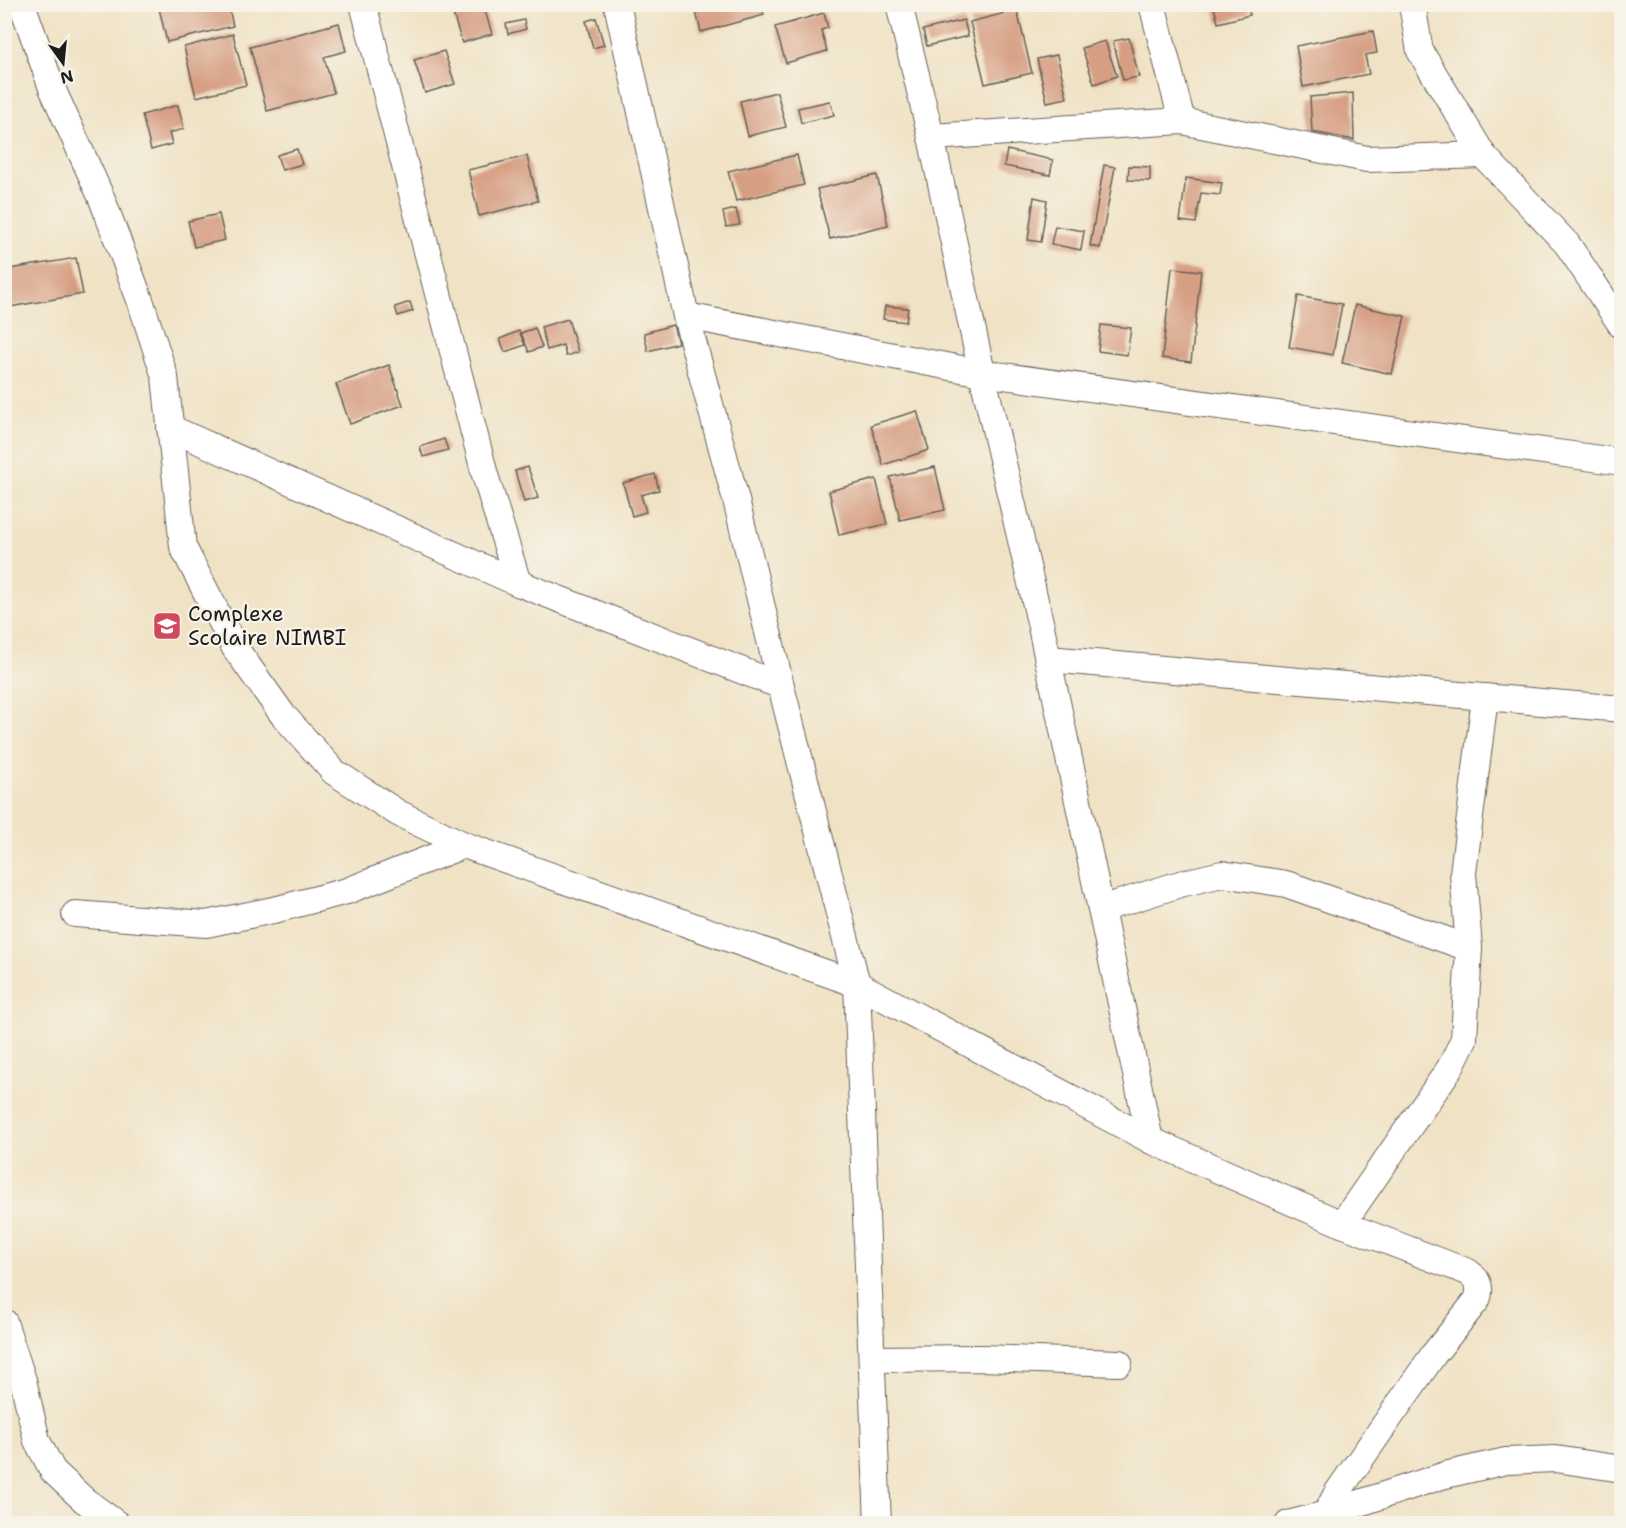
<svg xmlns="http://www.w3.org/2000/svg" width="1626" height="1528" font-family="'Shantell Sans',sans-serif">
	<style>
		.building { fill: #d69e82 }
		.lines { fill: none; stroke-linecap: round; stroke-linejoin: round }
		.street-casing { stroke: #666157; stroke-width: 28 }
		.street { stroke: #fff; stroke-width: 26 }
		.labels { text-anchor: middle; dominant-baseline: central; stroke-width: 4.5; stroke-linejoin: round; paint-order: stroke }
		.poi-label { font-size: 21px; fill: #1c1c1c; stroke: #f7f3e8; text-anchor: start }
	</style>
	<rect width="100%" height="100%" fill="#f7f3e8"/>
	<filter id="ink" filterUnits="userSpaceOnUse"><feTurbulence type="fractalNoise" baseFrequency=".0167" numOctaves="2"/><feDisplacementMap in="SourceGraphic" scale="12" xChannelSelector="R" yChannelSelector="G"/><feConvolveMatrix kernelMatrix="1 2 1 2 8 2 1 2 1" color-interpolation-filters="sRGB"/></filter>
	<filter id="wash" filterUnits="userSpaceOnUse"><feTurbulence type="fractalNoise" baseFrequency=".008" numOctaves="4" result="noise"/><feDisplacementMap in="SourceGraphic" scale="24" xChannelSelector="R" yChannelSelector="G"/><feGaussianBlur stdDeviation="1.35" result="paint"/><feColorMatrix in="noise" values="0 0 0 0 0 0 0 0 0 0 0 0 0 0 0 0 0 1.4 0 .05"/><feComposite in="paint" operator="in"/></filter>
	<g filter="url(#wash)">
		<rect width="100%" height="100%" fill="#f0e2c5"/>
		<g id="blocks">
			<g class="building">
				<path d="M158 4H228L233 26 167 42Z"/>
				<path d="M450 4H483L492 34 462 43Z"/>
				<path d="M694 4H761L764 15 701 32Z"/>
				<path d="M1225 4H1247L1250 15 1218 23 1214 7Z"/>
				<path d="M1017 10 1032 73 985 84 970 22Z"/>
				<path d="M824 13 828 28 821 30 827 51 786 63 775 27Z"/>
				<path d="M596 18 604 45 593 48 586 21Z"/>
				<path d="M524 20 526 29 508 34 506 24Z"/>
				<path d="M964 20 968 36 927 46 923 30Z"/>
				<path d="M339 23 346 51 324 57 334 93 267 111 250 47Z"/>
				<path d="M1373 31 1377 53 1365 55 1369 74 1303 87 1296 46Z"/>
				<path d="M233 34 246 85 196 97 184 47Z"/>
				<path d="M1129 38 1139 77 1123 80 1113 41Z"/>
				<path d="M1105 41 1117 76 1094 84 1082 48Z"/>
				<path d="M444 51 455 84 425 93 414 60Z"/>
				<path d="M1057 55 1067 98 1047 102 1037 59Z"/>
				<path d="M777 92 786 127 748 136 740 101Z"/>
				<path d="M1353 93 1354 140 1312 132 1310 97Z"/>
				<path d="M830 101 834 115 801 123 798 108Z"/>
				<path d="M178 105 184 129 169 133 172 144 151 150 142 115Z"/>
				<path d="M297 149 302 164 282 170 277 155Z"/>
				<path d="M1007 150 1053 160 1050 175 1004 166Z"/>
				<path d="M797 155 804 185 736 201 728 171Z"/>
				<path d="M527 156 538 201 479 216 468 170Z"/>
				<path d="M1104 165 1115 167 1100 248 1090 246Z"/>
				<path d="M1129 166 1150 167V181L1128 180Z"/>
				<path d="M877 175 888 225 830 239 817 189Z"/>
				<path d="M1186 178 1222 183 1220 195 1201 193 1196 223 1180 221Z"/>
				<path d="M1034 197 1047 200 1041 242 1028 240Z"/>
				<path d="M736 209 740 225 726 227 723 212Z"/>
				<path d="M219 214 225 240 194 247 188 221Z"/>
				<path d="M1055 226 1084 231 1081 250 1051 244Z"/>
				<path d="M76 258 83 294 4 308V270Z"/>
				<path d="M1172 268 1201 271 1191 362 1162 358Z"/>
				<path d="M1298 296 1342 304 1333 355 1289 347Z"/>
				<path d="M410 302 413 311 398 316 395 307Z"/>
				<path d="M1355 305 1405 316 1392 374 1342 363Z"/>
				<path d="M885 306 908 308 906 322 883 319Z"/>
				<path d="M568 319 578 352 566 356 563 345 547 350 541 327Z"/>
				<path d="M673 325 678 343 648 351 644 333Z"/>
				<path d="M1101 325 1131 328 1127 355 1098 351Z"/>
				<path d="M535 328 542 347 529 352 521 333Z"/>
				<path d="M519 331 525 345 505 352 500 339Z"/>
				<path d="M389 365 403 405 350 424 336 384Z"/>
				<path d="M917 411 929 450 883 465 871 425Z"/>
				<path d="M444 439 448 450 423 457 420 447Z"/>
				<path d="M528 467 538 498 524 502 515 471Z"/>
				<path d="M935 467 945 510 900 520 890 477Z"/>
				<path d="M655 474 659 490 641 495 646 512 632 516 623 483Z"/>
				<path d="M876 479 887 524 839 535 829 491Z"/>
			</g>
		</g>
	</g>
	<g filter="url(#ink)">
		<use href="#blocks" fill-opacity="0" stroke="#666157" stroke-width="1.5"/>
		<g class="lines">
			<g class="street-casing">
				<g id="street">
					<path d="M22 4 52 88 102 199 140 300 165 377 183 547 235 648 283 715 334 772 398 813 464 845 857 984 1150 1140 1342 1224 1468 1272C1478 1279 1482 1288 1477 1300L1434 1354 1337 1493 1326 1514"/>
					<path d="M363 4 485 475 518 583"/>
					<path d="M617 4 686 316 736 500 781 686 857 984 878 1524"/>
					<path d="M899 4 931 137 982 373 1040 622 1150 1140"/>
					<path d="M1152 4 1182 121"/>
					<path d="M1412 4 1420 51 1483 155 1567 244 1622 326"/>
					<path d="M931 137 1182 121 1367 159 1483 155"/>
					<path d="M686 316 982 373 1622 462"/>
					<path d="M170 428 518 583 781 686"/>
					<path d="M1048 659 1622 709"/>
					<path d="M1101 909 1180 884 1222 874 1286 884 1469 948"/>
					<path d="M75 914 206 924 278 909 347 891 464 845"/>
					<path d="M1342 1224 1450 1068 1464 1039 1469 948 1463 873 1485 697"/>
					<path d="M4 1322 23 1380 37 1441 53 1471 84 1500 117 1524"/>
					<path d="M872 1359 982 1358 1119 1363"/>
					<path d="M1288 1524 1326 1514 1445 1475 1506 1461 1556 1459 1622 1469"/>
				</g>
			</g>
			<use href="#street" class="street"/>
		</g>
	</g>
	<defs>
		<g id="school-square" transform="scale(1.5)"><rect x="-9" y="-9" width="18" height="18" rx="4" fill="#d1495b" stroke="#f7f3e8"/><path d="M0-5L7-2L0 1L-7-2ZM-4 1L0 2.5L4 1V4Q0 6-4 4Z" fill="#fff"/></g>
	</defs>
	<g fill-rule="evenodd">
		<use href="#school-square" x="167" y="626"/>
	</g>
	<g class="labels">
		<g class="poi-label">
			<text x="188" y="614">Complexe<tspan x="188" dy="24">Scolaire NIMBI</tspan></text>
		</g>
	</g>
	<rect width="1626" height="1528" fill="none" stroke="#f7f3e8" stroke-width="24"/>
	<g transform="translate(63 63) rotate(165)" stroke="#f7f3e8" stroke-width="4.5" paint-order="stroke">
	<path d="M0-4.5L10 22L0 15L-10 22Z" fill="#1c1c1c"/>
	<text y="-9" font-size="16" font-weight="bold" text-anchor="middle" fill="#1c1c1c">N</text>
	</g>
</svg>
